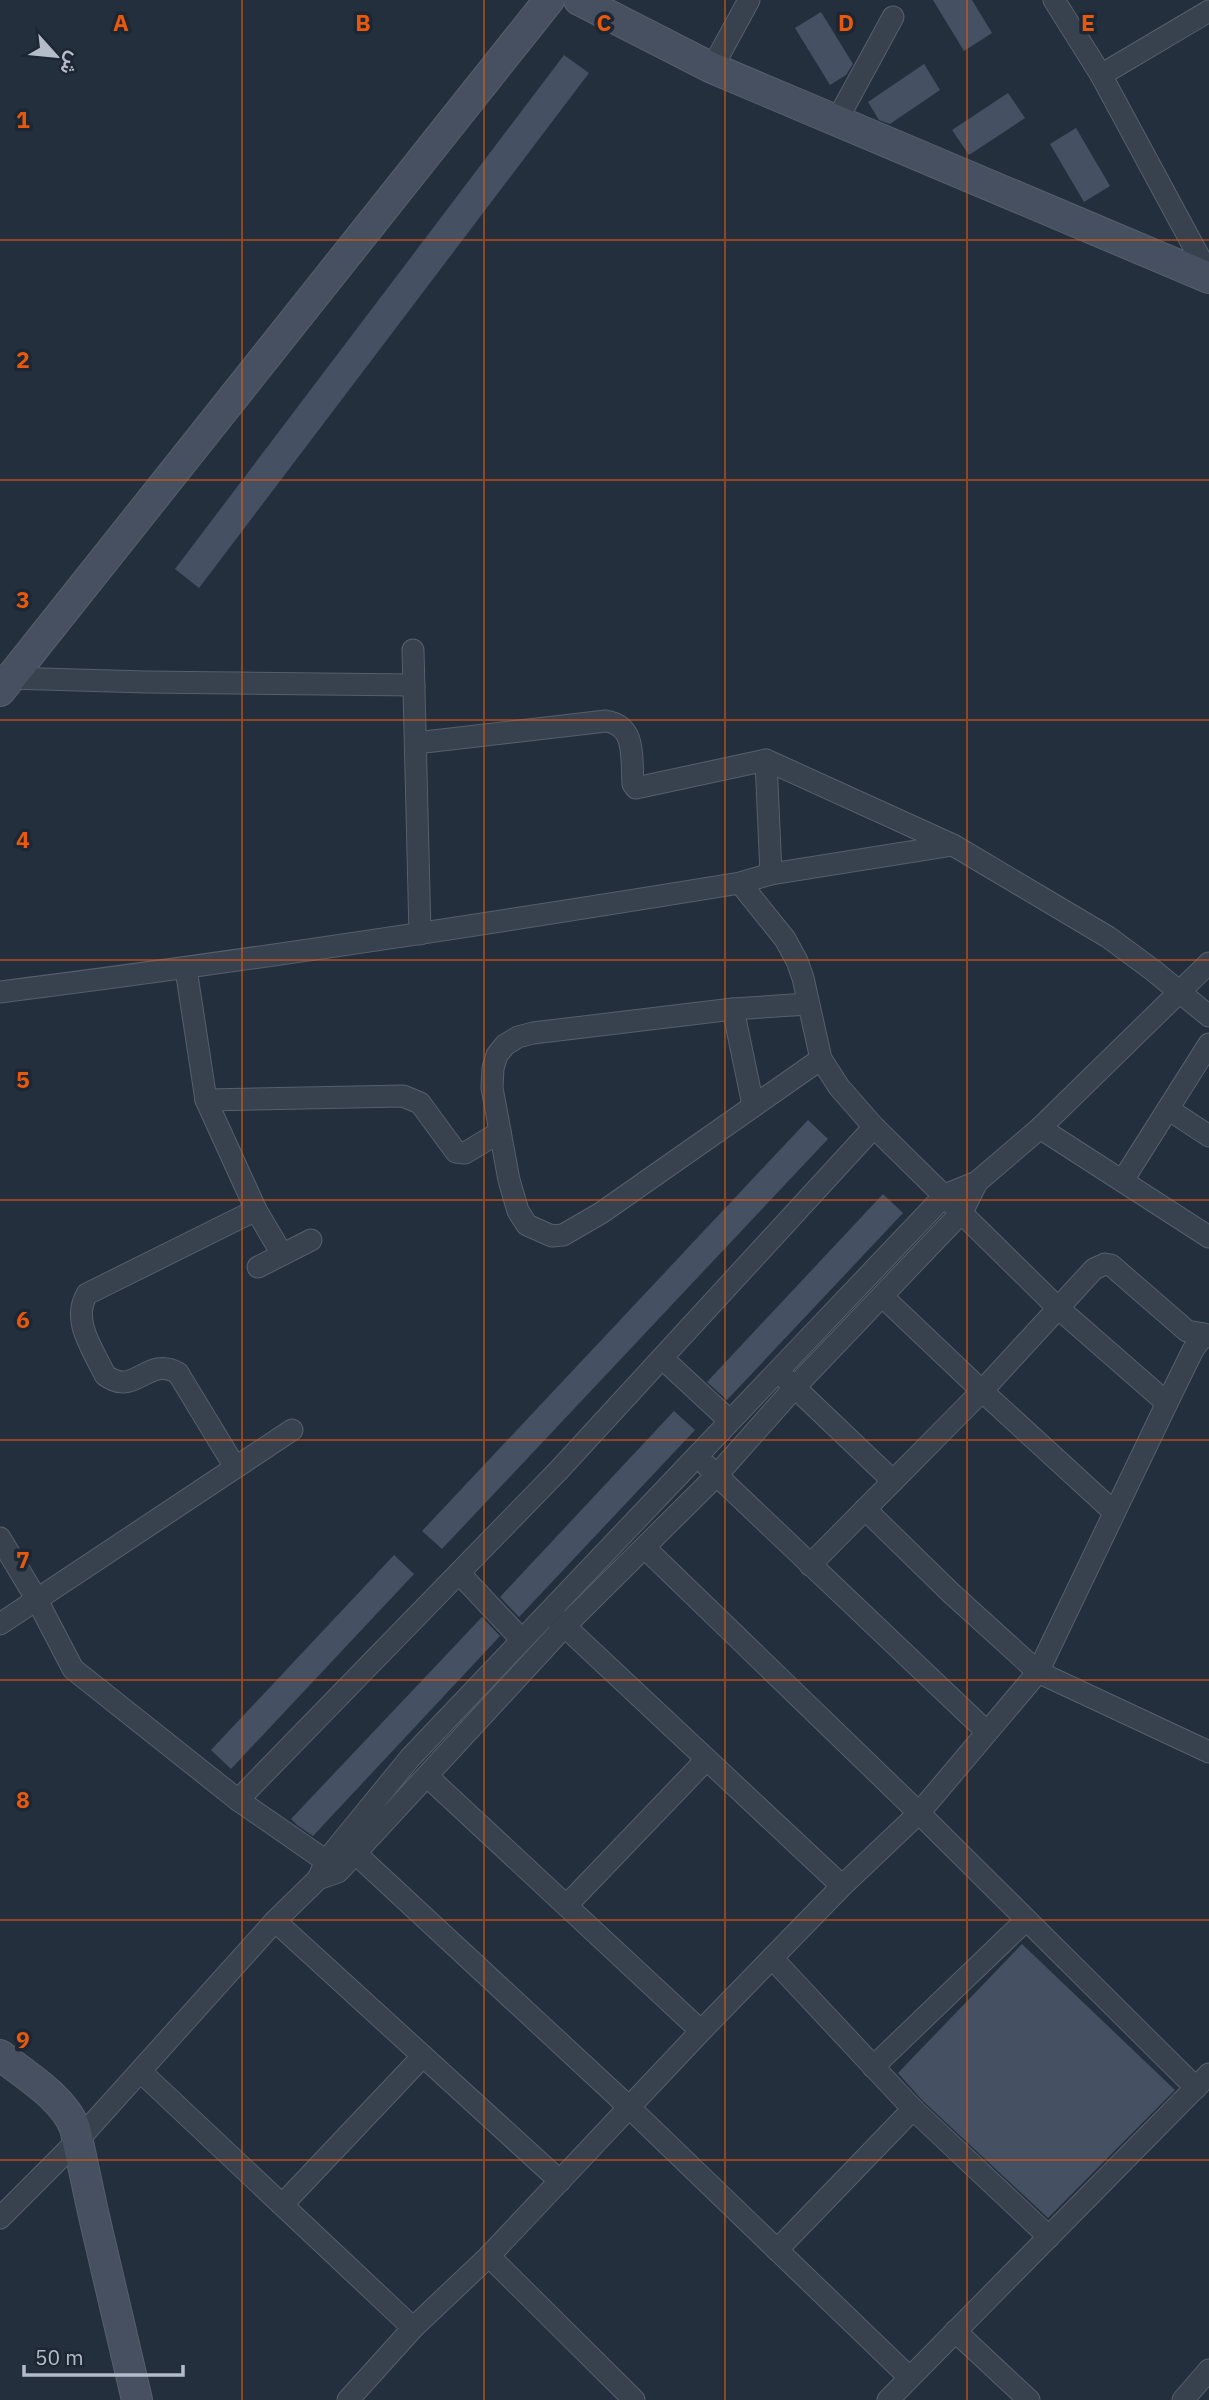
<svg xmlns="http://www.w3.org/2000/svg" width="1209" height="2400" font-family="'IBM Plex Sans',Vazirmatn,sans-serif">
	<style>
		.building { fill: #455162 }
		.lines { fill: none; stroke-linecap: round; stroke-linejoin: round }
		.street-casing { stroke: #565f6c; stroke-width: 23 }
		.secondary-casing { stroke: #565f6c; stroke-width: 32 }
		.street { stroke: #38414e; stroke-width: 21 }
		.secondary { stroke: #465061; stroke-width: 30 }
		.grid { fill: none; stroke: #e8590c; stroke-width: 2; stroke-opacity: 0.55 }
		.grid-label { font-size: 23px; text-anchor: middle; font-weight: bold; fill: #e8590c; stroke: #1d2633; stroke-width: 7; stroke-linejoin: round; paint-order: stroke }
	</style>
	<rect width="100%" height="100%" fill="#242f3e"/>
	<g class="building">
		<path d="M933 0H972L992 33 964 51Z"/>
		<path d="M821 12 853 64 846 75 830 85 795 28Z"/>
		<path d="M564 55 589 73 199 588 175 569Z"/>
		<path d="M924 64 940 90 890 124 879 120 868 102Z"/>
		<path d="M1008 93 1025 118 969 155 952 130Z"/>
		<path d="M1076 128 1110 186 1084 202 1050 144Z"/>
		<path d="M808 1120 828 1139 442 1549 422 1531Z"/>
		<path d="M883 1194 903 1213 727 1400 707 1382Z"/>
		<path d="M674 1411 695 1430 519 1617 500 1597Z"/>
		<path d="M394 1555 414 1574 231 1769 211 1750Z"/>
		<path d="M482 1617 500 1636 313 1836 297 1825 291 1819Z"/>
		<path d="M1022 1944 1175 2090 1048 2218 922 2100 898 2073Z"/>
	</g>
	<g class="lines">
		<g class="street-casing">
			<g id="street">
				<path d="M1054 0 1101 75 1209 275"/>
				<path d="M712 68 749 0"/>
				<path d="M1101 75 1209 11"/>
				<path d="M837 120 893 17"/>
				<path d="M413 650 420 934"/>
				<path d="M2 676 9 678 146 682 414 685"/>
				<path d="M416 743 606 721C637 726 631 758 633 784L636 788 766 760 953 845"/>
				<path d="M766 760 771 874"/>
				<path d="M740 883 785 939 797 961 803 978 821 1059 839 1087 874 1127 1057 1307 1167 1403"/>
				<path d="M186 969 206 1100 256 1210 87 1294C71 1321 93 1349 105 1375 135 1398 147 1355 178 1373L235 1467"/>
				<path d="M0 992C248 961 494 923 740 883L771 874 953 845 1108 937 1154 971 1209 1016"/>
				<path d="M808 1004 733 1009 533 1033 518 1037 505 1045 497 1055 493 1068 492 1088 509 1180 518 1211 527 1225 552 1236 563 1235 601 1213 821 1059"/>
				<path d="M733 1009 753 1105"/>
				<path d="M206 1100 403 1096 420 1103 456 1152 465 1153 500 1132"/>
				<path d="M1168 1109 1209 1136"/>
				<path d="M1040 1128 1209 1237"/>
				<path d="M1123 1180 1209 1044"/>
				<path d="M256 1210 282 1254"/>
				<path d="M258 1267 311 1240"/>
				<path d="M883 1297 982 1391 1114 1512"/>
				<path d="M662 1358 730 1421"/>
				<path d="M786 1379 893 1481"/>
				<path d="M707 1466 987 1732"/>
				<path d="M865 1509 951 1593 1038 1672 1209 1752"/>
				<path d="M0 1538 37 1600 73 1669 238 1800 326 1861 335 1870"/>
				<path d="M645 1548 919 1813 1196 2088"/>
				<path d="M810 1565 982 1391 1094 1269 1105 1264 1111 1265 1187 1331 1204 1334 1209 1337"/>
				<path d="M459 1573 522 1640"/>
				<path d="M556 1618 842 1886"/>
				<path d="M0 1624 292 1430"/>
				<path d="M427 1776 701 2031"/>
				<path d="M238 1800 559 1470 874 1127"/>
				<path d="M355 1853 630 2108 909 2377"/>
				<path d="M318 1879 338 1872 564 1627 716 1476 795 1387 962 1212 977 1182"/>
				<path d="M567 1905 706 1760"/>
				<path d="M275 1921 560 2181"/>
				<path d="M772 1958 913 2109 1049 2237"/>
				<path d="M873 2067 1025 1921"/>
				<path d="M141 2072 413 2328"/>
				<path d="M282 2205 423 2056"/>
				<path d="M0 2218 79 2139 275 1921 318 1879 326 1861 410 1758 945 1195 977 1182 1040 1128 1209 963"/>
				<path d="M777 2250 913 2109"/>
				<path d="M489 2256 634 2400"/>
				<path d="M955 2331 1029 2400"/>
				<path d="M348 2400 413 2328 489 2256 701 2031 842 1886 919 1813 1038 1672 1167 1403 1193 1350 1204 1334"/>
				<path d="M888 2400 1209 2074"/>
				<path d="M1183 2400 1209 2370"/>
			</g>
		</g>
		<g class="secondary-casing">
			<g id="secondary">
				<path d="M579 0 712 68 1209 278"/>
				<path d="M0 691 549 0"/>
				<path d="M0 2055C25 2075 63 2097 75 2128L93 2212 137 2400"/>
			</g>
		</g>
		<use href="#street" class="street"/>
		<use href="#secondary" class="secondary"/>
	</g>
	<path class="grid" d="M242 0V2400M484 0V2400M725 0V2400M967 0V2400M0 240H1209M0 480H1209M0 720H1209M0 960H1209M0 1200H1209M0 1440H1209M0 1680H1209M0 1920H1209M0 2160H1209"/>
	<g class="grid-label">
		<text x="121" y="31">A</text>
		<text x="363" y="31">B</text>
		<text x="604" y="31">C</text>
		<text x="846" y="31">D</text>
		<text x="1088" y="31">E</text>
		<text x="23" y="128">1</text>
		<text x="23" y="368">2</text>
		<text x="23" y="608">3</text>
		<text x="23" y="848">4</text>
		<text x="23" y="1088">5</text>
		<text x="23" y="1328">6</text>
		<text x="23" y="1568">7</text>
		<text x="23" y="1808">8</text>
		<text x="23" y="2048">9</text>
	</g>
	<g transform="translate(56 56) rotate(117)" stroke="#1d2633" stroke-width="5" paint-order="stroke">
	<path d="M0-5L12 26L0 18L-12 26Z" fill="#b4bcc9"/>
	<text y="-10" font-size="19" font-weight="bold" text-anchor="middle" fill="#b4bcc9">ش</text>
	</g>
	<path d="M24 2365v10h159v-10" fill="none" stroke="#b4bcc9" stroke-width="3.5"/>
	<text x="35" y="2365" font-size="21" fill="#b4bcc9" stroke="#1d2633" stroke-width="5" paint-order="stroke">50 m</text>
</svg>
